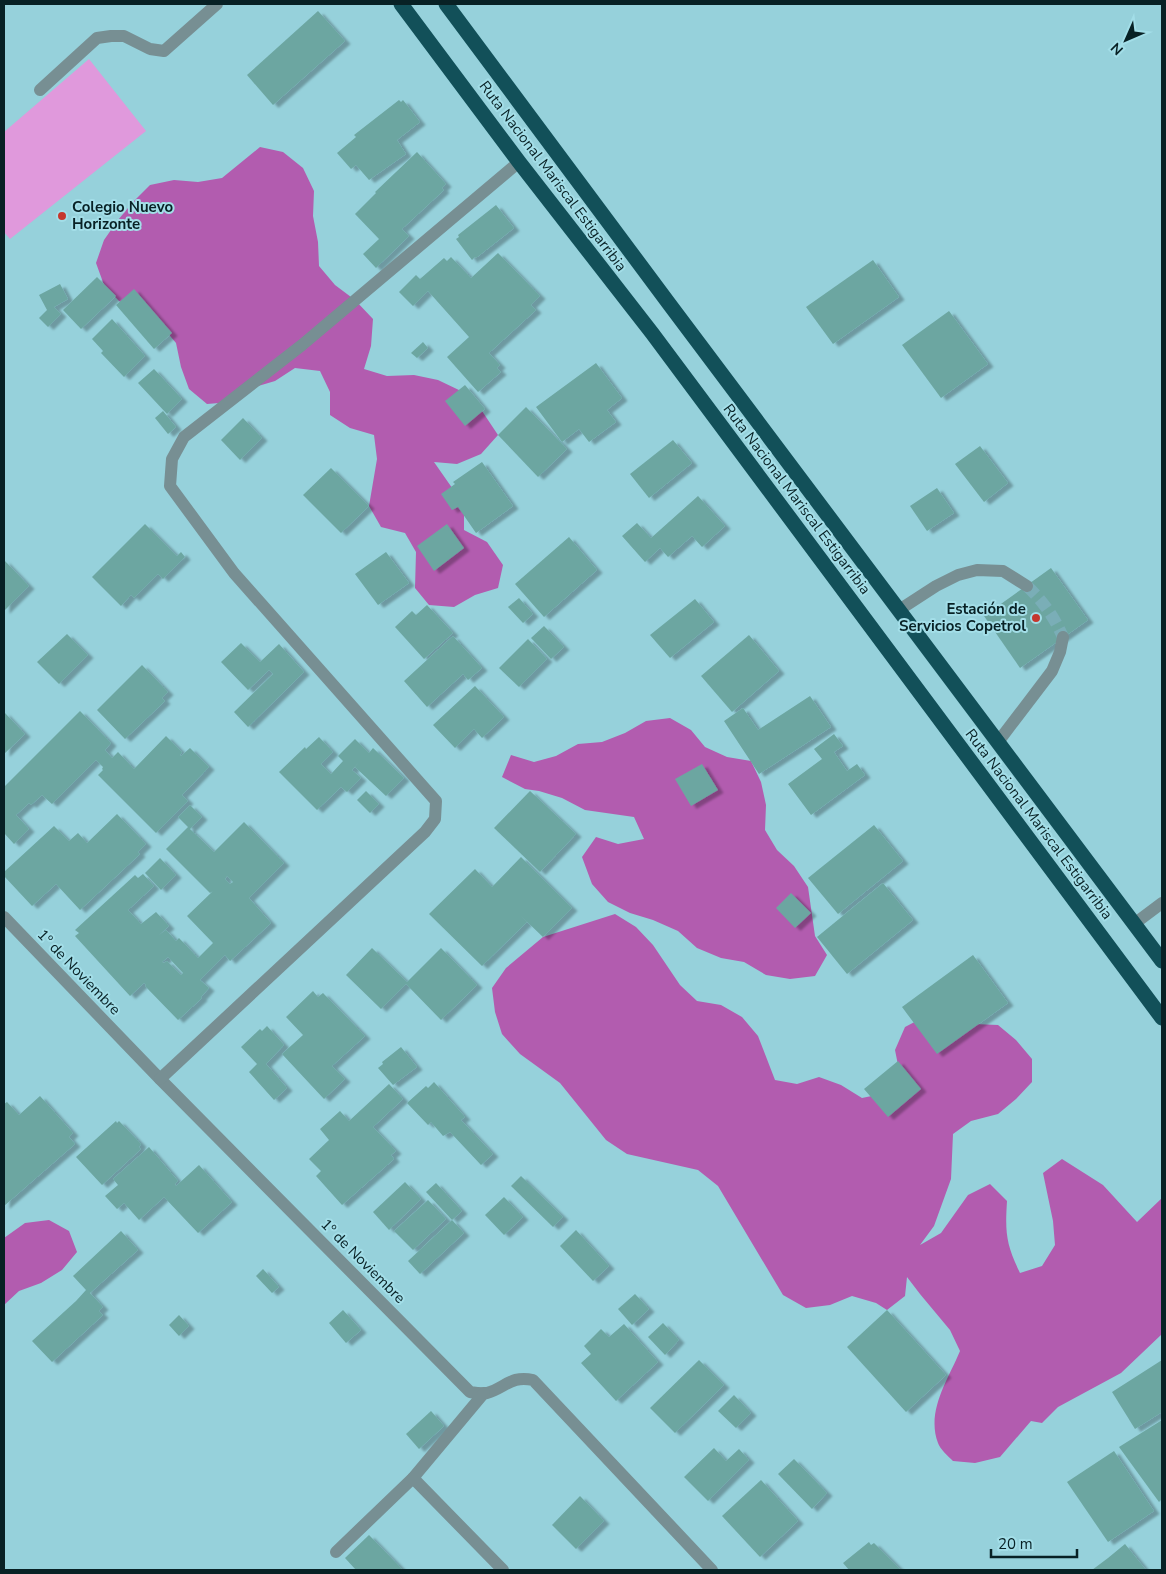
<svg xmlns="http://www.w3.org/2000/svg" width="1166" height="1574" font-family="'Nunito Sans',sans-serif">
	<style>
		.green { fill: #e099dc }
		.forest { fill: #b25caf }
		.building { fill: #6ca6a1; fill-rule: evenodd; filter: url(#shadow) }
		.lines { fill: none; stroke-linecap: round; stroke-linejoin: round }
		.minor-tunnel { stroke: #7aaeb7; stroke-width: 12; stroke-dasharray: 12 6; stroke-linecap: butt }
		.minor { stroke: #778f93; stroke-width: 12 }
		.highway { stroke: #125059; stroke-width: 15 }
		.poi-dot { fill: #c5372d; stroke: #a3dee8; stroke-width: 2 }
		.labels { text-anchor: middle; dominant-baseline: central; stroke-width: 4; stroke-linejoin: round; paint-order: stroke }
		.street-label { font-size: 15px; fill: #082125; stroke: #a3dee8 }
		.poi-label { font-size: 15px; font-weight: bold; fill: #082125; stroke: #a3dee8; text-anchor: start }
	</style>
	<defs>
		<filter id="shadow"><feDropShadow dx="5.5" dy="3" stdDeviation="1" flood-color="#0004"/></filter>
	</defs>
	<rect width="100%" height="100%" fill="#96d1db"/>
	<path class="green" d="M89 59 146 131 10 239 4 232V132Z"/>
	<g class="forest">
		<path d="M260 147 283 152 303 168 314 191 313 216 318 242 319 266 335 285 355 300 373 319 371 346 364 369 387 376 414 375 438 380 461 391 480 408 498 435 481 454 457 464 434 462 464 505V530L487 542 503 565 498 588 475 595 454 607 429 605 415 588 416 552 405 533 381 527 369 506 377 459 374 435 350 428 330 415V392L320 371 295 368 275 381 251 388 231 402 207 404 189 389 181 367 176 343 161 325 138 317 119 301 104 285 96 263 104 240 118 220 133 202 150 185 174 180 198 182 222 178Z"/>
		<path d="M670 718 691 730 705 747 727 757 751 761 761 782 766 805 765 830 777 850 794 866 808 887 815 936 827 955 815 976 790 979 766 975 744 962 721 958 697 948 678 931 653 920 630 913 608 902 592 884 582 857 596 837 618 844 644 839 634 817 585 810 562 798 539 791 525 789 502 777 511 755 534 762 556 756 578 744 602 742 625 733 646 721Z"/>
		<path d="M615 914 636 927 653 945 680 985 697 1001 721 1005 742 1017 758 1036 775 1080 797 1084 819 1077 841 1085 862 1098 886 1093 900 1075 895 1050 905 1027 926 1016 974 1024 998 1025 1016 1040 1032 1059V1082L1016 1099 998 1114 971 1121 953 1134 951 1179 934 1226 920 1245 941 1233 968 1195 990 1184 1007 1201C1005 1233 1006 1244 1020 1273L1042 1266 1055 1245 1053 1221 1043 1173 1062 1159 1103 1185 1137 1222 1162 1198V1334L1121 1373 1058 1407 1042 1423 1031 1421 1000 1457 975 1463 953 1461C948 1456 940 1449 938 1443 926 1411 948 1380 960 1351L950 1330 920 1294 907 1277 905 1296 887 1310 876 1303 852 1296 830 1305 806 1308 783 1295 718 1186 698 1170 627 1154 606 1140 560 1083 520 1054 502 1034 495 1012 492 988 506 968 543 937Z"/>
		<path d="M49 1220 69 1231 77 1252 62 1270 41 1283 19 1291 4 1305V1238L25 1223Z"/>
	</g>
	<g class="building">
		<path d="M318 11 345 41 273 105 247 75Z"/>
		<path d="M399 100 401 102 403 100 420 122 397 140 406 154 369 180 356 165 351 169 337 153 356 137 354 135Z"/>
		<path d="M417 152 446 184 442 188 444 190 402 229 409 236 376 268 363 254 379 239 355 214 376 193 375 192Z"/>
		<path d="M496 205 514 228 476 258 475 257 472 260 456 239 459 237 458 235Z"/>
		<path d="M498 253 540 296 531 305 536 310 489 353 500 365 497 368 501 372 478 392 447 357 469 337 428 291 413 306 399 292 416 275 420 279 444 258 447 261 451 257 471 278Z"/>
		<path d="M873 260 899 297 833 344 806 307Z"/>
		<path d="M97 277 116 296 81 329 63 310Z"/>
		<path d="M60 284 68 299 54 307 61 314 48 327 39 318 47 310 39 295Z"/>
		<path d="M134 289 172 333 154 349 116 305Z"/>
		<path d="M949 311 988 364 941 398 902 345Z"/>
		<path d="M112 319 145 356 124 377 101 353 103 351 92 339Z"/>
		<path d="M423 342 428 348 417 358 411 353Z"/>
		<path d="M596 363 622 398 607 410 616 422 589 442 579 429 562 442 536 407Z"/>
		<path d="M154 369 182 399 167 414 138 383Z"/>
		<path d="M465 385 485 409 465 426 445 401Z"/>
		<path d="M526 407 567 449 538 477 498 435Z"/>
		<path d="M163 411 176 427 168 434 155 418Z"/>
		<path d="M243 418 262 438 240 460 221 440Z"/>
		<path d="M673 440 692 463 649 498 630 474Z"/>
		<path d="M980 446 1008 483 984 502 955 464Z"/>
		<path d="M482 462 513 506 476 533 458 507 452 510 441 494 455 484 453 482Z"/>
		<path d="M331 468 369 506 341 533 303 495Z"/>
		<path d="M937 488 954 513 927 531 910 506Z"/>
		<path d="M698 496 725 526 702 547 692 536 668 557 660 548 645 562 622 536 637 523 651 538Z"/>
		<path d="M145 524 177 556 181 552 185 557 163 579 158 574 134 598 131 595 121 606 92 577Z"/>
		<path d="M447 524 464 548 434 571 417 546Z"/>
		<path d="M569 537 597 570 544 617 515 584Z"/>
		<path d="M386 552 409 583 378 605 355 574Z"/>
		<path d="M4 560 29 586 4 611Z"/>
		<path d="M1051 568 1088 620 1020 668 984 616Z"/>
		<path d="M519 598 533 614 523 623 508 607Z"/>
		<path d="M695 599 714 622 670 658 650 635Z"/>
		<path d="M427 605 453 633 424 659 395 627 412 611 416 615Z"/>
		<path d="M544 626 564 647 551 659 531 638Z"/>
		<path d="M67 634 88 655 59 684 37 662Z"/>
		<path d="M749 635 779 671 732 712 701 676Z"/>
		<path d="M453 636 482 668 468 680 463 674 427 707 404 681Z"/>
		<path d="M528 639 547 659 519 687 499 668Z"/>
		<path d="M241 643 260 662 279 644 304 672 248 727 234 712 273 674 269 670 248 690 221 662Z"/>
		<path d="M142 665 168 692 162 698 165 701 125 739 97 710Z"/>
		<path d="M475 686 504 717 482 738 474 729 455 748 433 725Z"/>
		<path d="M810 696 831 727 759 774 724 721 743 708 758 730Z"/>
		<path d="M80 711 111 743 105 750 112 758 118 752 134 769 166 736 182 752 180 755 181 756 190 748 209 767 182 795 188 801 156 833 98 775 103 770 102 769 103 767 96 760 52 804 42 795 31 805 29 803 16 815 29 829 14 844 4 833V787Z"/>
		<path d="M4 712 25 734 4 754Z"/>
		<path d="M834 734 843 746 834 752 847 771 857 764 865 775 811 815 788 784 822 759 814 749Z"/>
		<path d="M319 737 333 752 321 764 331 774 343 761 338 756 355 739 369 753 373 748 404 778 386 796 355 767 359 762 352 770 361 778 347 792 341 787 317 810 279 772 305 747 306 749Z"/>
		<path d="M702 764 718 790 691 806 675 779Z"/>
		<path d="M366 791 379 804 370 813 357 800Z"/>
		<path d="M530 791 576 834 540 872 494 828Z"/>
		<path d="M190 805 202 817 190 829 214 852 244 822 284 863 249 898 271 923 230 961 225 955 200 980 209 988 201 997 202 998 178 1020 145 986 146 985 144 983 130 996 75 936 79 933 75 930 135 875 138 878 143 874 154 886 128 910 141 924 156 912 169 926 159 935 166 930 176 941 179 938 198 958 213 943 187 916 213 891 210 893 166 849 188 827 178 817ZM227 876 233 882 230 884 225 879ZM168 957 183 973 181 975 167 961 164 963 162 962Z"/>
		<path d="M117 814 146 844 138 852 140 854 80 910 56 884 32 906 4 876V872L54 826 69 841 78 833 87 843Z"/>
		<path d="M874 825 903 861 838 914 808 878Z"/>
		<path d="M521 857 572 908 543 937 521 916 527 922 482 966 429 914 475 869 492 887Z"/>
		<path d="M160 858 176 875 161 890 145 873Z"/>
		<path d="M883 883 913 920 847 974 817 937Z"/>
		<path d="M791 893 811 913 795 928 776 908Z"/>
		<path d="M372 948 407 982 441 948 477 985 441 1020 406 984 381 1009 346 975Z"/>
		<path d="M973 955 1008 1003 937 1054 902 1007Z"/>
		<path d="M313 991 318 997 323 993 365 1036 332 1066 345 1079 324 1099 282 1054 303 1035 286 1017Z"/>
		<path d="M267 1026 284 1045 266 1064 287 1088 274 1100 249 1072 257 1064 241 1047 260 1029 262 1031Z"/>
		<path d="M401 1047 417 1067 393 1085 378 1068 383 1064 382 1062Z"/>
		<path d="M898 1061 921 1089 888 1117 864 1089Z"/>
		<path d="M434 1082 465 1117 461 1120 493 1154 481 1165 450 1132 443 1136 431 1122 428 1125 407 1103 426 1086 428 1088Z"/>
		<path d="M389 1084 403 1099 373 1127 396 1151 391 1155 394 1159 342 1205 316 1176 321 1171 309 1159 329 1140 320 1129 340 1111 349 1121Z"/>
		<path d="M40 1096 73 1133 69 1137 75 1144 4 1206V1104L7 1102 19 1115Z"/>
		<path d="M116 1121 117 1123 119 1121 141 1144 139 1147 141 1149 102 1185 76 1157Z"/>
		<path d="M149 1147 178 1181 175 1184 176 1186 199 1165 232 1202 198 1233 164 1197 139 1220 124 1203 117 1209 105 1196 118 1185 113 1179Z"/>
		<path d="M521 1176 563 1217 553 1227 511 1186Z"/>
		<path d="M405 1182 421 1199 389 1230 373 1212Z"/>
		<path d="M436 1183 462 1211 452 1220 426 1192Z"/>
		<path d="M504 1197 523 1217 504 1235 485 1215Z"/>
		<path d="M428 1200 446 1219 413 1250 394 1231Z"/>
		<path d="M452 1220 464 1233 420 1274 408 1261Z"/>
		<path d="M576 1230 609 1266 593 1281 560 1246Z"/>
		<path d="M121 1231 138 1250 90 1293 103 1307 99 1311 103 1315 52 1362 32 1341 76 1301 86 1290 73 1276Z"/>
		<path d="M263 1269 279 1287 272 1293 256 1276Z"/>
		<path d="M635 1294 649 1309 632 1325 618 1309Z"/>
		<path d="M343 1310 361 1330 346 1343 329 1323Z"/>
		<path d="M887 1310 946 1375 906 1412 847 1347Z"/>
		<path d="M179 1315 189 1326 179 1336 169 1325Z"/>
		<path d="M663 1323 679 1340 665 1355 648 1337Z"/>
		<path d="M624 1324 658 1362 616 1401 581 1363 591 1354 584 1346 601 1329 609 1337Z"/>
		<path d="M699 1360 724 1385 675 1433 650 1408Z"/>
		<path d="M1162 1360V1412L1135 1429 1112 1392Z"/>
		<path d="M734 1395 751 1413 736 1428 718 1411Z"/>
		<path d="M431 1411 444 1426 419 1449 406 1434Z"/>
		<path d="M1162 1420V1499L1159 1502 1119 1447Z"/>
		<path d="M714 1448 726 1461 739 1449 749 1460 708 1501 684 1477Z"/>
		<path d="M1114 1451 1154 1511 1108 1542 1067 1482Z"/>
		<path d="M794 1459 827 1493 812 1509 778 1474Z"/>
		<path d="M761 1480 798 1521 760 1557 722 1516Z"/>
		<path d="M580 1496 604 1521 576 1549 552 1525Z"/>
		<path d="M369 1535 402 1569 400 1570H356L345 1558Z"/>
		<path d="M869 1542 871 1545 874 1543 901 1570H849L843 1563Z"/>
		<path d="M1125 1544 1146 1570H1092L1108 1558Z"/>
	</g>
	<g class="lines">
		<path class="minor-tunnel" d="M1027 586C1043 601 1054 617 1063 637"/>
		<g class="minor">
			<path d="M40 90 97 38 111 36H124L150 49 164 51 217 4"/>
			<path d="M899 610 936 586 958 575 977 570 1003 571 1027 586"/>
			<path d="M998 742 1052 671 1060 652 1063 637"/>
			<path d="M4 917 160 1079 470 1392C476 1393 481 1394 487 1393 505 1388 511 1375 533 1380L712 1570"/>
			<path d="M1134 924 1162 903"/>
			<path d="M160 1079 425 832 435 819 436 801 234 573 170 486 172 459 184 437 302 345 519 162"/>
			<path d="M413 1478 503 1570"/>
			<path d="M336 1552 413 1478 484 1393"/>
		</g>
		<g class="highway">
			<path d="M401 4 519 162 652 333 1162 1018"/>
			<path d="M446 4 670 305 1162 961"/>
		</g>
	</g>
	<g class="poi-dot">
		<circle cx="62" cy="216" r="5"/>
		<circle cx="1036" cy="618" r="5"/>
	</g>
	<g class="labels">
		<g class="street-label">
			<text transform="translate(553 176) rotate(53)">Ruta Nacional Mariscal Estigarribia</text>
			<text transform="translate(797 499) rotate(53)">Ruta Nacional Mariscal Estigarribia</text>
			<text transform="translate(1039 824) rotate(53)">Ruta Nacional Mariscal Estigarribia</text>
			<text transform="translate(79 972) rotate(46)">1º de Noviembre</text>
			<text transform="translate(363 1261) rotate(45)">1º de Noviembre</text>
		</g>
		<g class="poi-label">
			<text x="72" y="207">Colegio Nuevo<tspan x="72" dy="17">Horizonte</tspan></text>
			<text x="1026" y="609" text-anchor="end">Estación de<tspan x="1026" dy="17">Servicios Copetrol</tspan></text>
		</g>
	</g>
	<rect width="1166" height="1574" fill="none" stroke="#082125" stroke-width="10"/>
	<g transform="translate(1126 40) rotate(225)" stroke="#a3dee8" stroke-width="4" paint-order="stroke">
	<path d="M0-4L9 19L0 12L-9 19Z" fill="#082125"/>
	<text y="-8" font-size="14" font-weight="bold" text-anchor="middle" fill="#082125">N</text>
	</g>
	<path d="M991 1549v8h86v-8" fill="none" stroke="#082125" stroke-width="2.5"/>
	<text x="998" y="1549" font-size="15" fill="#082125" stroke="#a3dee8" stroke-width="4" paint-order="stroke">20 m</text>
</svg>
